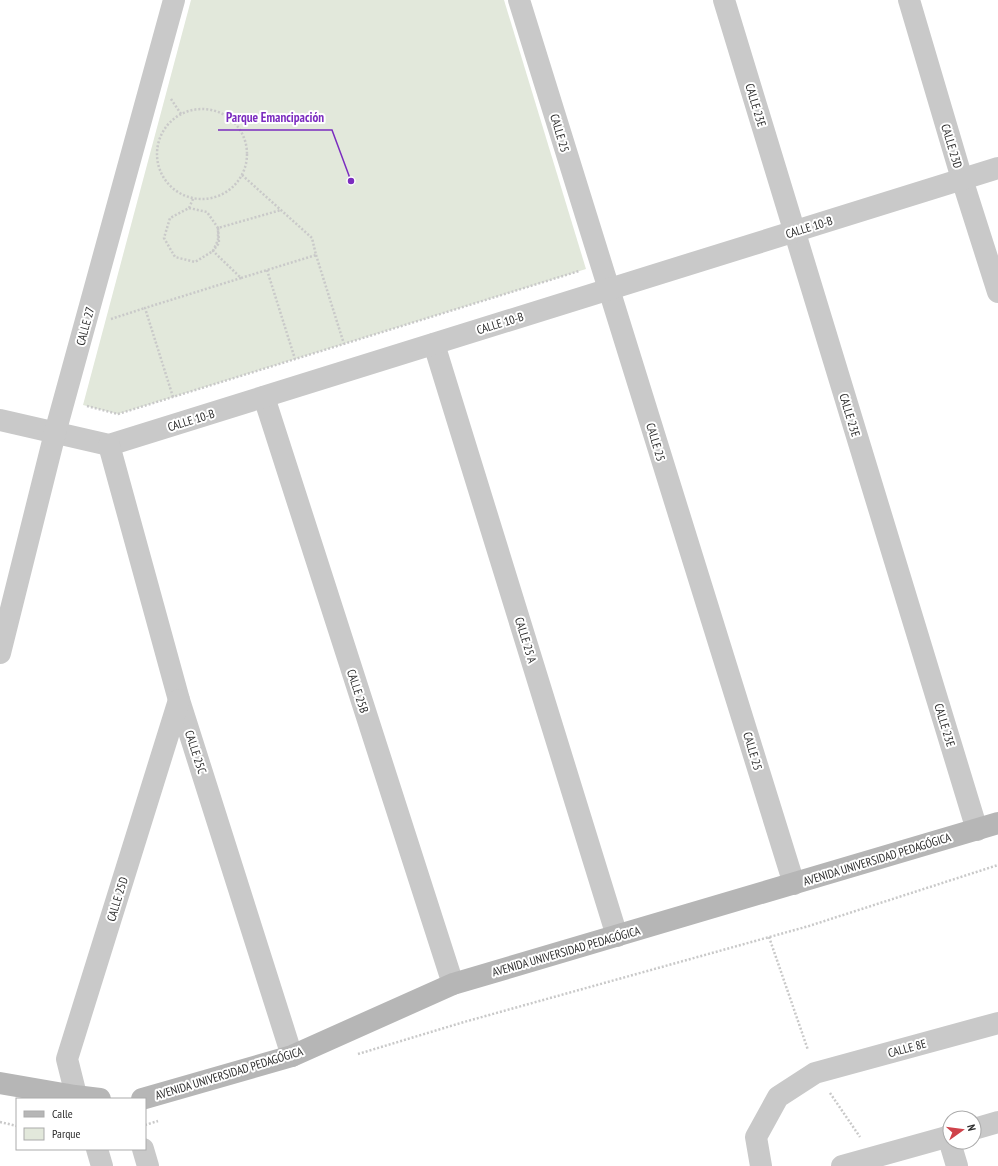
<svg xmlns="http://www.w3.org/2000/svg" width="998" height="1166" font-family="'PT Sans Narrow',sans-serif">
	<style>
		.green { fill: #e2e8db }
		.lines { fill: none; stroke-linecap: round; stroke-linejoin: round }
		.path { stroke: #c9c9c9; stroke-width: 2.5; stroke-dasharray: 2 2; stroke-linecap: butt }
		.street { stroke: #c9c9c9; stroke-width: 22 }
		.secondary { stroke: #b6b6b6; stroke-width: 22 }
		.labels { text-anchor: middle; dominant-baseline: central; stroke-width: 4; stroke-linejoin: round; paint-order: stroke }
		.street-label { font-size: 12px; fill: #2c2c2c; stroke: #fff }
		.leader { fill: none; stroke: #7b2cbf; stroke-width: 1.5 }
		.callout-dot { fill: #7b2cbf; stroke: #fff; stroke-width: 1.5 }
		.callout-label { font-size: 13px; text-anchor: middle; font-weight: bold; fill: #7b2cbf; stroke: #fff; stroke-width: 4; stroke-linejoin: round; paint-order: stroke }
	</style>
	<rect width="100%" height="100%" fill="#fff"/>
	<path class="green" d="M191 0H504L586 269 118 414 83 405Z"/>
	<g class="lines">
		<g class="path">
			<path d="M171 99 181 114"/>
			<circle cx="202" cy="154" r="45"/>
			<path d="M242 175 312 238 316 255 241 278 213 251 219 243 218 228 281 210"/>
			<path d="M189 208 207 212 218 228V240L213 251 195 262 175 257 164 238 170 218Z"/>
			<path d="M189 208 193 199"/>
			<path d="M316 255 344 344"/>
			<path d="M267 270 295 359"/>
			<path d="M111 319 145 308"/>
			<path d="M173 397 145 308 241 278"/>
			<path d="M87 406 118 414 579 271"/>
			<path d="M769 937 808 1050"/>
			<path d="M358 1054 464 1022 809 926 998 865"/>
			<path d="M830 1093 860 1137"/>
			<path d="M0 1122 17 1126"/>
			<path d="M145 1125 158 1121"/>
		</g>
		<g class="street">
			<path d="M519 0 794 884"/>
			<path d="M724 0 977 830"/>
			<path d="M909 0 962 179 998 292"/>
			<path d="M434 344 617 936"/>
			<path d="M264 397 453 984"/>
			<path d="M0 420 109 445 998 168"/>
			<path d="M109 445 179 700 292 1056"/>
			<path d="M0 653 55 433 174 0"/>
			<path d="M77 1099 67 1059 179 700"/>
			<path d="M974 1129 998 1122"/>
			<path d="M948 1136 957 1166"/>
			<path d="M97 1149 102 1166"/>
			<path d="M143 1149 148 1166"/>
			<path d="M761 1166 756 1137 778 1097 815 1073 998 1023"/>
			<path d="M842 1166 950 1136"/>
		</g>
		<g class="secondary">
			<path d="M0 1083 75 1096 100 1099"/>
			<path d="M142 1099 292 1056 453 984 998 823"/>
		</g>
	</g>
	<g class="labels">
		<g class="street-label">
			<text transform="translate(756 105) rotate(73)">CALLE 23E</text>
			<text transform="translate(560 133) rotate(73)">CALLE 25</text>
			<text transform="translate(952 146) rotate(73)">CALLE 23D</text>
			<text transform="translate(809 227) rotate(-17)">CALLE 10-B</text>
			<text transform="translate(500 323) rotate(-17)">CALLE 10-B</text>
			<text transform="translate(85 326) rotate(-75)">CALLE 27</text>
			<text transform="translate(850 415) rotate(73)">CALLE 23E</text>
			<text transform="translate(191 420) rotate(-17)">CALLE 10-B</text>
			<text transform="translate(656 442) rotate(73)">CALLE 25</text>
			<text transform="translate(526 640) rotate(73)">CALLE 25 A</text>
			<text transform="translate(358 691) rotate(72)">CALLE 25B</text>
			<text transform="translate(945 725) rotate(73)">CALLE 23E</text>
			<text transform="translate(753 751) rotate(73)">CALLE 25</text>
			<text transform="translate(196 752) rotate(72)">CALLE 25C</text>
			<text transform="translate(877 859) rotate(-17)">AVENIDA UNIVERSIDAD PEDAGÓGICA</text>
			<text transform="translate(117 899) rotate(-73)">CALLE 25D</text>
			<text transform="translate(566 951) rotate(-16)">AVENIDA UNIVERSIDAD PEDAGÓGICA</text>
			<text transform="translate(907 1048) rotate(-15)">CALLE 8E</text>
			<text transform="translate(229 1073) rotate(-17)">AVENIDA UNIVERSIDAD PEDAGÓGICA</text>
		</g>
	</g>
	<path class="leader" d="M351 181L332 130H218"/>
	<circle class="callout-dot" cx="351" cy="181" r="4"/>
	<g class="callout-label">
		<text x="275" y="122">Parque Emancipación</text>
	</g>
	<rect x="16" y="1098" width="130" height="52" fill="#ffffff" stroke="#ababab"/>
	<rect x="24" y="1111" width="20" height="6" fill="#b6b6b6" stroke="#ababab"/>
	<text x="52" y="1118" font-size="12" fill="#2c2c2c">Calle</text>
	<rect x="24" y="1128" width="20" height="12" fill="#e2e8db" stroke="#ababab"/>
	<text x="52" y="1138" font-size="12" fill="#2c2c2c">Parque</text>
	<g transform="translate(962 1130) rotate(76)"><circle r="19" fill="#ffffff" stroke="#ababab"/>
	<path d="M0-3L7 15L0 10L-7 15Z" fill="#cf424a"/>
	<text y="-6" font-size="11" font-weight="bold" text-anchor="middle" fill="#2c2c2c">N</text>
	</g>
</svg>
